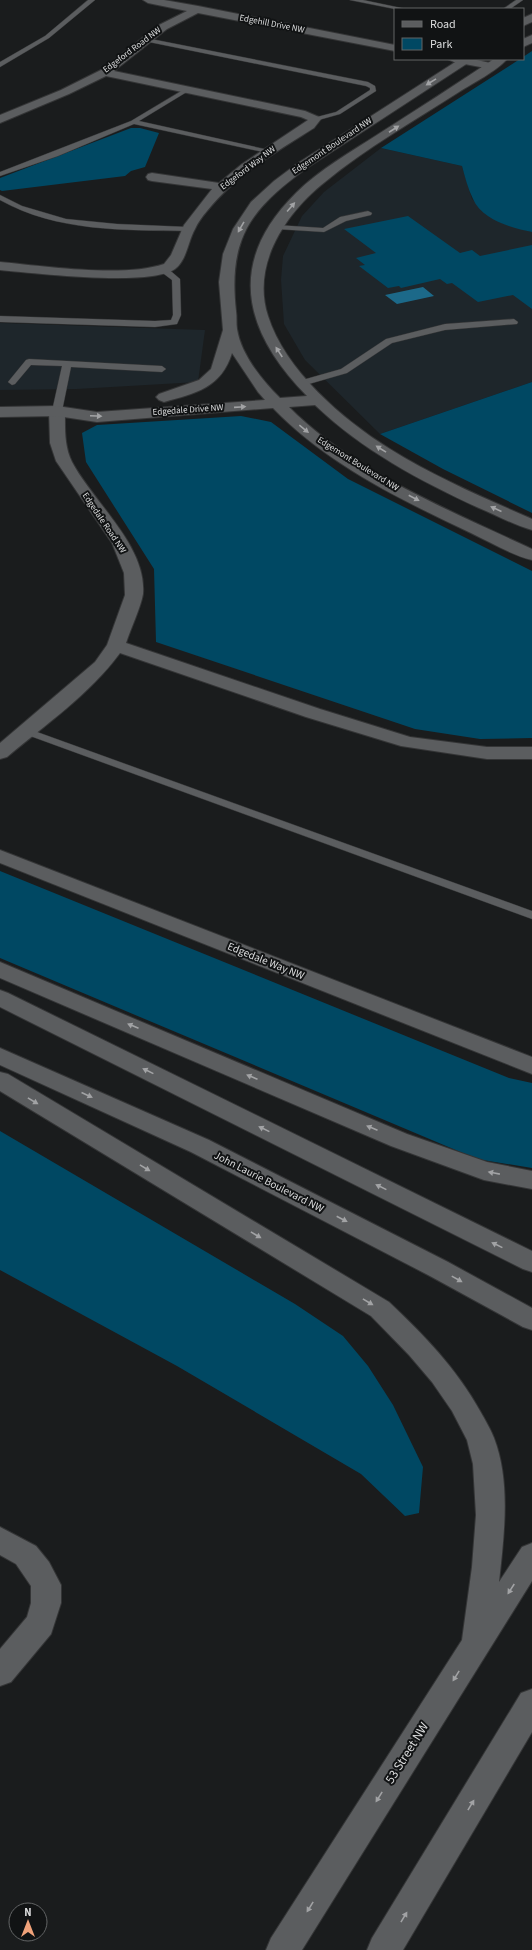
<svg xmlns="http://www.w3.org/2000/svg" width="532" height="1950" font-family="'Source Sans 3',sans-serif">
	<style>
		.built { fill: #1e262b }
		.green { fill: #004863 }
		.water { fill: #1c6989 }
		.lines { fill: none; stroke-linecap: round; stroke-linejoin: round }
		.lane-casing { stroke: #343536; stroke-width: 1 }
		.street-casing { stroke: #343536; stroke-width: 2 }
		.secondary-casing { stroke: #343536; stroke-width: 2 }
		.lane { fill: #5b5d5f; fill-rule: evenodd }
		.street { fill: #5b5d5f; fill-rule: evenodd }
		.secondary { fill: #5b5d5f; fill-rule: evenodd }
		.oneway { fill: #a2a3a5 }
		.labels { text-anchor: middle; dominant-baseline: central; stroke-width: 4; stroke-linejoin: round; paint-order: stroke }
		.far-street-label { font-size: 9px; fill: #dcddde; stroke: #111314 }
		.street-label { font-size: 11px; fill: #dcddde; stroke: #111314 }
		.near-street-label { font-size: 13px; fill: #dcddde; stroke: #111314 }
	</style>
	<rect width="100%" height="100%" fill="#1a1c1d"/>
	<g class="built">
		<path d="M381 148 462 166 472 199 499 222 532 232V382L380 434 305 360 284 324 281 280 283 256 302 216 324 192Z"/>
		<path d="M0 323 205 330 198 382 77 389 0 390Z"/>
	</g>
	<g class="green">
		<path d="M532 51V232C512 228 482 220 473 199 468 189 465 177 462 166L381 148 520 59H523V57Z"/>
		<path d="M131 128H140L159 133 145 167 131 171 125 176 2 191 0 190V178Z"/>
		<path d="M408 216 460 253 472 250 480 256 532 245V309L513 295 478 302 452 283 447 284 440 279 401 288 399 286 388 288 359 266 365 265 356 258 376 253 344 229Z"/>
		<path d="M532 382V513L443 469 380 434Z"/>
		<path d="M241 416 271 422 348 479 532 571V738L480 739 415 729 156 642 154 569 86 462 82 433 97 425Z"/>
		<path d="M0 871 509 1078 532 1083V1168L477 1159 0 958Z"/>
		<path d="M0 1131 295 1304 343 1336 368 1366 393 1405 423 1467 419 1513 405 1516 361 1474 177 1366 0 1270Z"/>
	</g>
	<path class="water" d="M423 287 434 296 397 304 385 295Z"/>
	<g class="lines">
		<g class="lane-casing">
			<g id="lane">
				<path d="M88 0H95L49 38 0 67V62L45 36Z"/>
				<path d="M350 0H363L406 9H395Z"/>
				<path d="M516 0H523L510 9H503Z"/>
				<path d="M146 38 368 82 375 86 376 91 340 114 315 121 313 120V118L336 112 370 90V88L366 86 144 41V39Z"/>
				<path d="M188 87 191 89 190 90 139 121 269 150 273 152 272 154 134 124 58 156 0 176V172L131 121Z"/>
				<path d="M0 195 22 206 66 219 117 224 188 227 192 229 188 231C124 230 57 232 0 200Z"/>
				<path d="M368 211 372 213 371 215 346 221 324 232 276 229 272 227 276 225 323 228 340 217Z"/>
				<path d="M160 267H166L180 279 181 315 177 324 155 327 0 322V316L155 321 171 320 173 315 172 280 160 271Z"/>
				<path d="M514 319 518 322 517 324 445 330 392 343 347 373 302 386 298 383 299 381 341 369 386 339 445 324Z"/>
				<path d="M29 359 162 366 166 369 162 372 71 367 62 411 57 414 52 411 62 366 31 365 15 384 12 385 8 382 26 360Z"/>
				<path d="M26 728 532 911V919L22 733 20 731 22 729Z"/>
			</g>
		</g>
		<g class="street-casing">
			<g id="street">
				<path d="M143 0H164L198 6 395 45V51L198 13 167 29 114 71 305 111 319 117 321 119 314 128C276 152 236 175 207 211 202 217 198 222 195 229 188 241 187 260 175 269 150 287 33 273 0 270V262C44 266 123 278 164 264L171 255 184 225 212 189 152 181 148 180 146 177 148 174 152 173 219 183 242 164 308 120 301 117 106 76 69 94 0 123V115L61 90 101 70 159 25 187 11 148 3Z"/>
				<path d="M448 59H472L495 64 497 66 491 69 454 62Z"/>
				<path d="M57 406 62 408 65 411C65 428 64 446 72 462 93 502 147 546 143 594 141 607 130 630 126 643L320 709 410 737 487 747H532V759H487L401 746 306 717 120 653C90 694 45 725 7 757L0 759V743L95 662 107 645 125 595 124 573 112 543 56 461 50 443 49 411 52 408Z"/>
				<path d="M0 850 532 1057V1074L0 863Z"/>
				<path d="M0 1527 36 1546 49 1562 61 1585V1603L51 1634 11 1682 0 1686V1649L27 1617 31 1603V1586L16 1564 0 1555Z"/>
			</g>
		</g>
		<g class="secondary-casing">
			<g id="secondary">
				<path d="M532 14V22L523 26V18Z"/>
				<path d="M532 35V43L523 47V39Z"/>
				<path d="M460 59H474L307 168C250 209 228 239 236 311 237 317 236 323 237 329 241 355 263 381 280 398L307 396C243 331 226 262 296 193 320 169 351 152 380 133 418 109 456 84 494 59H507C497 71 473 83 459 92 414 121 366 148 325 182 286 213 251 264 268 316 285 370 343 420 390 449 435 477 484 498 532 519V530C514 525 496 515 479 508 420 481 362 450 315 405L289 407C352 471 451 511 532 549V560C511 555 490 542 471 533 401 500 327 464 273 408L97 422 57 416 0 417V407L57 406 97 412 265 400 258 392 232 353C221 388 196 393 164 402L159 400 156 397 159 394 199 380 211 369 223 330 219 282 223 254 233 229 251 202 274 181 298 163Z"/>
				<path d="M0 962 407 1134 487 1162 532 1171V1189L484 1180 391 1146 0 978Z"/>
				<path d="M0 990 8 993 532 1251V1272L523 1269 0 1007Z"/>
				<path d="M0 1048 209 1140 448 1262 532 1308V1330L523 1327 430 1276 191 1152 0 1065Z"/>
				<path d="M0 1072 8 1074 389 1302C424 1335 456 1368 480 1411 485 1420 490 1428 494 1438 511 1482 504 1536 499 1582L522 1547 532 1543V1581L302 1950H266L271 1938 462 1640 472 1567 476 1515 473 1464 467 1440 452 1411 432 1382 409 1355 371 1316 0 1091Z"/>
				<path d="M532 1689V1732L403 1950H367L372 1938 521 1693Z"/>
			</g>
		</g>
		<use href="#lane" class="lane"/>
		<use href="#street" class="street"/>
		<use href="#secondary" class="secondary"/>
	</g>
	<defs><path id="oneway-solid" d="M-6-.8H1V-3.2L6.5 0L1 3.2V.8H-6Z"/></defs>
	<g class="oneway">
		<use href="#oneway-solid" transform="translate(431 82) rotate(148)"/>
		<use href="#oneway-solid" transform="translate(394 129) rotate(-33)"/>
		<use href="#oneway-solid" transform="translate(291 207) rotate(-49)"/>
		<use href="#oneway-solid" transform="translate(241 227) rotate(120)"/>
		<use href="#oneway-solid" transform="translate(279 352) rotate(-123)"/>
		<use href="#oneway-solid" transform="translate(240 407) rotate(-4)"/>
		<use href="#oneway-solid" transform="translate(96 416) rotate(3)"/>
		<use href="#oneway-solid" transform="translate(304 429) rotate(39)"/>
		<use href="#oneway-solid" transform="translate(381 449) rotate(-148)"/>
		<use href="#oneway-solid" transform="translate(414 498) rotate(28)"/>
		<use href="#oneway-solid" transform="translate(496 509) rotate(-156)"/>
		<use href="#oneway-solid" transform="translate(133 1026) rotate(-157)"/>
		<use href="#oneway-solid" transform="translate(148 1071) rotate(-154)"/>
		<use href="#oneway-solid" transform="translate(252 1077) rotate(-157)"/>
		<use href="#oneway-solid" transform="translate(87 1095) rotate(24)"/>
		<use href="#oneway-solid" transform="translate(33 1101) rotate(31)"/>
		<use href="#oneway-solid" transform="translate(372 1128) rotate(-157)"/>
		<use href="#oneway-solid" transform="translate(264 1129) rotate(-154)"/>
		<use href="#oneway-solid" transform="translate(145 1168) rotate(31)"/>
		<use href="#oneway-solid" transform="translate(494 1173) rotate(-169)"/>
		<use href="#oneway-solid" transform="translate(381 1187) rotate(-154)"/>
		<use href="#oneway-solid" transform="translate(342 1219) rotate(27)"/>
		<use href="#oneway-solid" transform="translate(256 1235) rotate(31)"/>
		<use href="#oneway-solid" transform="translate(497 1245) rotate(-154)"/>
		<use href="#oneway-solid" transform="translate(457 1279) rotate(29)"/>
		<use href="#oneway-solid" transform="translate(368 1302) rotate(31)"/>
		<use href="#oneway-solid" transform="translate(511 1589) rotate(123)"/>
		<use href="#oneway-solid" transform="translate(456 1676) rotate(122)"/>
		<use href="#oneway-solid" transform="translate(379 1797) rotate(122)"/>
		<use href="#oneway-solid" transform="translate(471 1805) rotate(-59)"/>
		<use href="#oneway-solid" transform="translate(310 1907) rotate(122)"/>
		<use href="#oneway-solid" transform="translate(404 1917) rotate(-59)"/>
	</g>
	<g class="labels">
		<g class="far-street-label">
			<text transform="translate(272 24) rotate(11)">Edgehill Drive NW</text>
			<text transform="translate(132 50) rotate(-37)">Edgeford Road NW</text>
			<text transform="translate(332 146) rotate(-34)">Edgemont Boulevard NW</text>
			<text transform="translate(248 168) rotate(-37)">Edgeford Way NW</text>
			<text transform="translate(188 410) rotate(-4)">Edgedale Drive NW</text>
			<text transform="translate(358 464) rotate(32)">Edgemont Boulevard NW</text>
			<text transform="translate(104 523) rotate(56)">Edgedale Road NW</text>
		</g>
		<g class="street-label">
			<text transform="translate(266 961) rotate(22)">Edgedale Way NW</text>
			<text transform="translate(269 1182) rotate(27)">John Laurie Boulevard NW</text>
		</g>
		<g class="near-street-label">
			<text transform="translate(407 1753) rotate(-58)">53 Street NW</text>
		</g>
	</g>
	<rect x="394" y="8" width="130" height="52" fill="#111314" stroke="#626465"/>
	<rect x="402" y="21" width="20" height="6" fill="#5b5d5f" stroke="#626465"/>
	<text x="430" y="28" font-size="12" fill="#dcddde">Road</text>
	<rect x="402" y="38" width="20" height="12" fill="#004863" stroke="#626465"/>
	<text x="430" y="48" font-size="12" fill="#dcddde">Park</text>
	<g transform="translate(28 1922)"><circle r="19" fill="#111314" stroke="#626465"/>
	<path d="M0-3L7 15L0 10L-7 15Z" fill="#f0a27a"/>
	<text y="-6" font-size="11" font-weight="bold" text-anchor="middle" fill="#dcddde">N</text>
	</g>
</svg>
